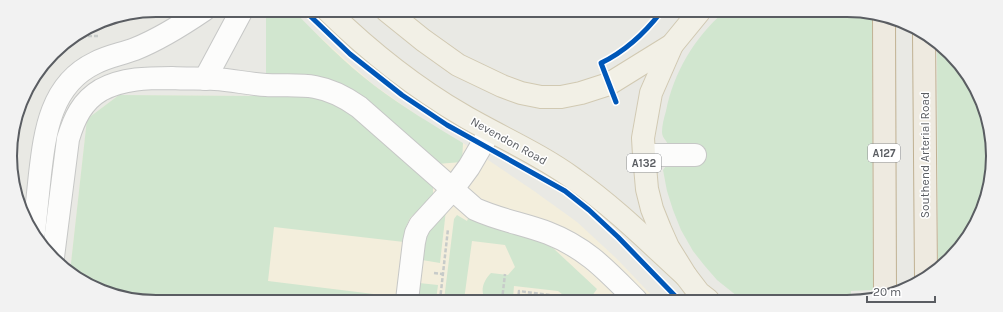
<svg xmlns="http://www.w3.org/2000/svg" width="1003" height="312" font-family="Karla,sans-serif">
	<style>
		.commercial { fill: #f3eedc }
		.green { fill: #d1e6cf }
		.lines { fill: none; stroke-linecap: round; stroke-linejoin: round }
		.minor-casing { stroke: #c6c7c6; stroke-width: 24 }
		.major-casing { stroke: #d1c9b2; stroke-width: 24 }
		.highway-casing { stroke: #c0b192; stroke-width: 24 }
		.path { stroke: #c7cbc9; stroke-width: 2.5; stroke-dasharray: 4 2; stroke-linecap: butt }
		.minor { stroke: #fcfcfb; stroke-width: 22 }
		.major { stroke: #f2f0e6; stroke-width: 22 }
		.highway { stroke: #eeeae0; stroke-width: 22 }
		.cycleway-casing { stroke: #fff; stroke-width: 8 }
		.cycleway { stroke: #0057b8; stroke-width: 5 }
		.labels { text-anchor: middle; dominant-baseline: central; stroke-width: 3; stroke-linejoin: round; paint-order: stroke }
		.shield { fill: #fff; stroke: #8c8e91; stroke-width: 1 }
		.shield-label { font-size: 11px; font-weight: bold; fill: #5a5d62 }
		.street-label { font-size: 12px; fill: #5a5d62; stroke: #fff }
		.rim { fill: none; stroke: #5a5d62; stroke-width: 2 }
	</style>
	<rect width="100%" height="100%" fill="#e9e9e4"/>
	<path class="commercial" d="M266 10 294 11 308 26 374 85 427 122 463 143 534 191 577 222 617 259 656 300 127 299 75 278 70 272 87 119 119 95 266 96Z"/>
	<g class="green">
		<path d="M266 10 294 11C319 37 346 64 375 86 403 107 433 125 463 143L462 162 437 164 433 186V196L410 218 406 227 404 242 274 227 268 281 398 297V300L283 299 266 297V299H127L75 278 70 272 87 119 119 95 266 96Z"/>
		<path d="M724 12 872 13 873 290 851 291V301L742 300 717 280 704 265 693 251 681 230 673 210 667 191 663 170C673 158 674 154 666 141 664 138 662 136 662 132 662 125 664 118 666 111 674 72 694 38 724 12Z"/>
		<path d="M937 44 969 75 990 128V185L974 229 943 266 938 269Z"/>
		<path d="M446 210 440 263 422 260 427 231Z"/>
		<path d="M457 215 467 221 469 216 527 236 553 248 597 289 589 300H570L558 291 514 286 513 298 498 296 497 300H486C479 291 484 280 491 273L508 275 515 267 505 245 472 241 464 300H444L454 219Z"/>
		<path d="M419 283 438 285 436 300H417Z"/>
	</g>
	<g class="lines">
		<g class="minor-casing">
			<g id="minor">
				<path d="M205 79 242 10"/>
				<path d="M644 155H695"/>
				<path d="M34 232C36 213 38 193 40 174 45 131 51 84 95 63 108 56 122 54 135 49 160 39 182 25 204 10"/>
				<path d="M53 257 68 139C74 119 82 101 101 90 123 78 148 78 172 78 186 79 201 78 215 79 232 80 249 84 266 85 282 86 299 84 315 87 332 90 345 97 359 107L475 209C499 220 524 224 548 233 587 248 608 272 636 300"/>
				<path d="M407 300 414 242 416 233 420 225 452 190 469 167 490 131"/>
			</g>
		</g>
		<g class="major-casing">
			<g id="major">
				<path d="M328 11C369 51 414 87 464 116 500 137 540 154 574 179 614 207 650 243 686 276"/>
				<path d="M387 11 423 40 458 65 502 86 521 93 541 97H561L581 93 609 84 672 45"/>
				<path d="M699 12 672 45 651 93 643 138 644 155 647 189 652 209 660 229 668 247 686 276 699 293 708 300"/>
			</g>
		</g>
		<g class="highway-casing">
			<g id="highway">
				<path d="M884 16 885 295"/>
				<path d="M924 33 926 277"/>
			</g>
		</g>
		<g class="path">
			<path d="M76 36H98"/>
			<path d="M14 177 20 107"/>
			<path d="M434 273 443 274"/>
			<path d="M440 300 448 229"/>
			<path d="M502 300 505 274"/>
			<path d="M518 300 519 291 557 296 564 300"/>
		</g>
		<use href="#minor" class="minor"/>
		<use href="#major" class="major"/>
		<use href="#highway" class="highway"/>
		<g class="cycleway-casing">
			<g id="cycleway">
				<path d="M305 11 350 54 402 95 447 125 565 191 589 210 618 237 679 300"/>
				<path d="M616 102 601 63C626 51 644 34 661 12"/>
			</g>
		</g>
		<use href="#cycleway" class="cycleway"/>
	</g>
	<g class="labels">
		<g class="shield">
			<rect x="868" y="144" width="32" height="18" rx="3"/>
			<rect x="627" y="154" width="34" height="18" rx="3"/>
		</g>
		<g class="shield-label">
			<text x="884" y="153">A127</text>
			<text x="644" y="163">A132</text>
		</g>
		<g class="street-label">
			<text transform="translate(509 141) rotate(29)">Nevendon Road</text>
			<text transform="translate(925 155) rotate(-90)">Southend Arterial Road</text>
		</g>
	</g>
	<path d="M0 0H1003V312H0ZM156 17H847A139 139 0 0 1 986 156V156A139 139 0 0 1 847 295H156A139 139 0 0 1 17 156V156A139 139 0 0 1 156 17Z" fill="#f2f2f2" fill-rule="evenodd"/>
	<path class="rim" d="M156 17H847A139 139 0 0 1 986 156V156A139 139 0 0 1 847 295H156A139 139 0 0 1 17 156V156A139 139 0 0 1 156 17Z"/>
	<path d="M867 296v6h68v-6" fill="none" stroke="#5a5d62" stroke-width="2"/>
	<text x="873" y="296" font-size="12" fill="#5a5d62" stroke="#ffffff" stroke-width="3" paint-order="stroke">20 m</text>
</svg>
